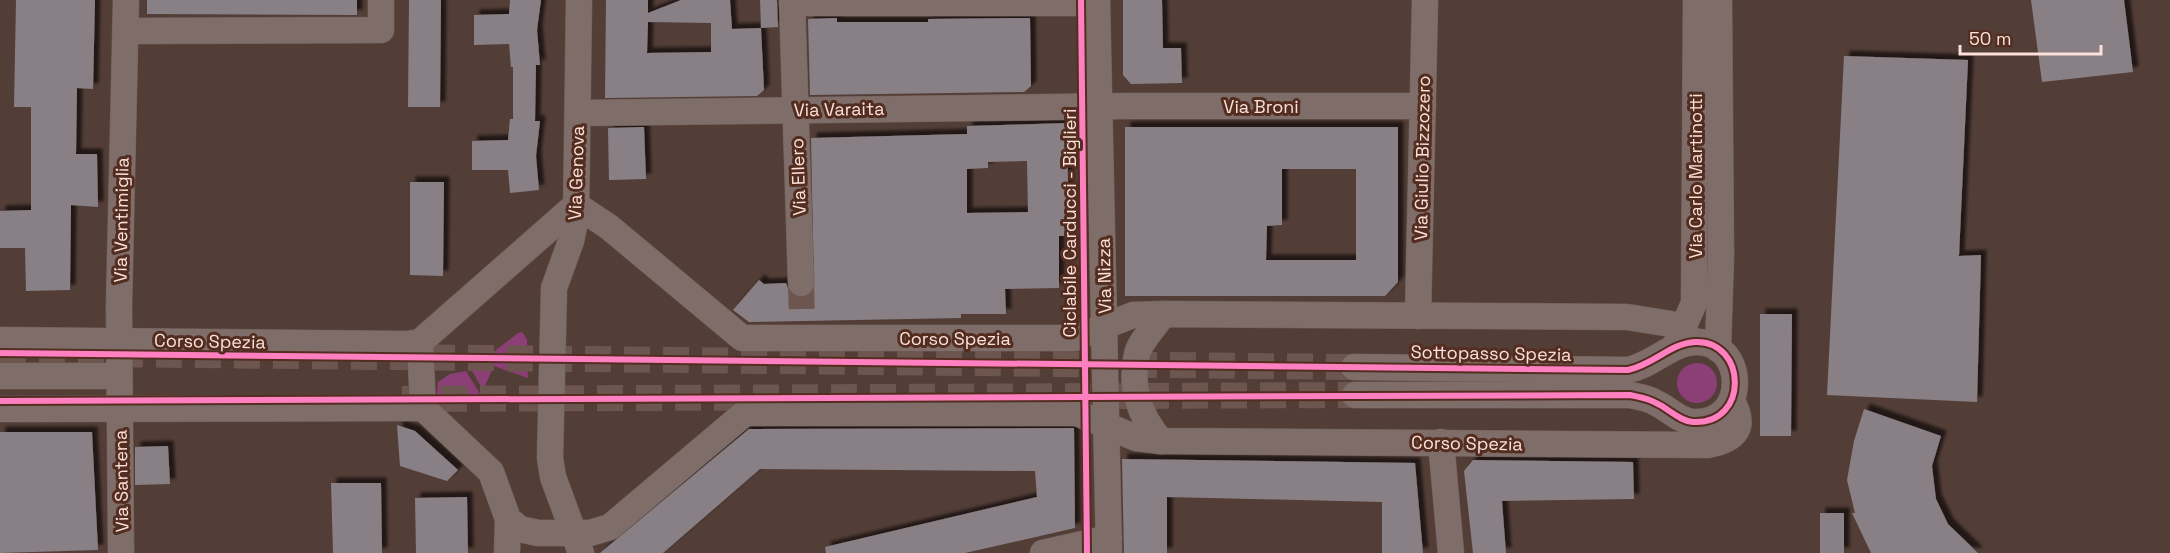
<svg xmlns="http://www.w3.org/2000/svg" width="2170" height="553" font-family="'Space Grotesk',sans-serif">
	<style>
		.grass { fill: #8c3e76 }
		.building { fill: #898086; fill-rule: evenodd; filter: url(#shadow) }
		.lines { fill: none; stroke-linecap: round; stroke-linejoin: round }
		.minor-tunnel { stroke: #6c564f; stroke-width: 26; stroke-dasharray: 26 13; stroke-linecap: butt }
		.minor-casing { stroke: #6e5a55; stroke-width: 27 }
		.minor { stroke: #7e6d68; stroke-width: 26 }
		.cycleway-casing { stroke: #542d21; stroke-width: 10 }
		.cycleway { stroke: #ff80c0; stroke-width: 6 }
		.labels { text-anchor: middle; dominant-baseline: central; stroke-width: 6; stroke-linejoin: round; paint-order: stroke }
		.street-label { font-size: 18px; fill: #fbe1d9; stroke: #542d21 }
	</style>
	<defs>
		<filter id="shadow"><feDropShadow dx="5.5" dy="-5.5" stdDeviation="1.5" flood-color="#0009"/></filter>
	</defs>
	<rect width="100%" height="100%" fill="#533d37"/>
	<g class="grass">
		<path d="M522 332 527 339 528 378 494 366 483 390 471 369 518 333Z"/>
		<circle cx="1697" cy="383" r="20"/>
		<path d="M466 371 480 394 479 398 442 414 436 399 438 382 450 374Z"/>
	</g>
	<g class="building">
		<path d="M16 0H95L93 89 77 88 76 154H97L98 207 71 205 70 290 26 291 25 248H0V211L31 210V107H14Z"/>
		<path d="M147 0H357V15L147 14Z"/>
		<path d="M409 0H441L440 107H408Z"/>
		<path d="M510 0H541L537 30 540 65H536L535 121H540L536 156 539 190 510 193 508 170H472V141L508 140 510 119H513V67H511L509 44 474 45V15L509 14Z"/>
		<path d="M606 0H648V13L681 0H730L732 29 761 28 764 90 757 96 605 98ZM648 22 711 23V52L647 53Z"/>
		<path d="M760 0H777L778 27 761 28Z"/>
		<path d="M1123 0H1162L1163 48H1181L1182 83 1131 84 1123 75Z"/>
		<path d="M2031 0H2124L2133 72 2042 82Z"/>
		<path d="M837 18V22H928V19L1030 18 1031 86 1024 92 810 95 808 19Z"/>
		<path d="M1844 56 1968 60 1959 256 1981 255 1977 402 1827 395Z"/>
		<path d="M1067 123 1069 236H1059V288L1005 289 1006 314H961V318L749 322 733 310 759 280 764 284 786 283 789 291 801 298 809 295 814 290 811 138 967 134V126ZM1027 161 1028 212 967 213V169L988 168V162Z"/>
		<path d="M644 127 646 179 609 180 608 128Z"/>
		<path d="M1125 127H1398V282L1385 296H1125ZM1282 169H1356V260H1266L1267 226 1282 225Z"/>
		<path d="M410 182H444L443 276 410 275Z"/>
		<path d="M1760 314H1792L1791 436H1760Z"/>
		<path d="M1864 409 1941 436 1932 466 1936 499 1948 524 1978 553H1871L1852 513H1855L1847 480 1854 441Z"/>
		<path d="M397 425 415 431 458 470 447 481 400 466Z"/>
		<path d="M1074 428 1075 528 965 553H826L825 547 1037 497 1035 471 760 469 663 553H600L749 429Z"/>
		<path d="M0 432H92L98 550 0 553Z"/>
		<path d="M168 446 170 484 135 485V447Z"/>
		<path d="M1122 459 1415 463 1423 553H1382V502L1167 497V553H1124Z"/>
		<path d="M1473 460 1633 462 1634 499 1502 501 1506 553H1473L1464 471Z"/>
		<path d="M331 483H381L382 553H333Z"/>
		<path d="M467 497 468 553H416L415 498Z"/>
		<rect x="1820" y="513" width="24" height="40"/>
	</g>
	<g class="lines">
		<g class="minor-tunnel">
			<path d="M801 283 802 321"/>
			<path d="M0 353 1354 367"/>
			<path d="M402 399 1355 395"/>
		</g>
		<g class="minor-casing">
			<g id="minor">
				<path d="M579 0 576 217 571 241 554 288 550 458 553 477 581 553"/>
				<path d="M792 0 801 283"/>
				<path d="M1097 0 1109 553"/>
				<path d="M792 3H1097"/>
				<path d="M126 31 381 30V0"/>
				<path d="M578 113 1127 106H1423"/>
				<path d="M576 205 420 342 423 408 491 472 508 519 520 529 538 533H590L610 527 745 413H1077L1136 438 1161 441 1708 445C1735 440 1747 428 1732 401"/>
				<path d="M576 205 609 227 742 338H1075L1133 315 1163 314 1627 317 1671 324 1695 342"/>
				<path d="M1418 316 1425 0"/>
				<path d="M0 340 406 344 420 342"/>
				<path d="M1675 346 1694 303 1696 0"/>
				<path d="M1718 349 1721 256 1719 0"/>
				<path d="M1354 367 1628 370C1653 365 1671 343 1695 342 1747 340 1750 425 1693 422 1679 421 1668 408 1656 403 1648 398 1639 397 1630 395H1355"/>
				<path d="M0 376H119"/>
				<path d="M0 409 423 408"/>
				<path d="M1161 441C1140 417 1129 386 1137 354 1140 341 1156 326 1163 314"/>
				<path d="M1441 442 1451 553"/>
				<path d="M121 553 119 305 126 0"/>
				<path d="M507 553 508 519"/>
				<path d="M1043 553 1109 538"/>
			</g>
		</g>
		<use href="#minor" class="minor"/>
		<g class="cycleway-casing">
			<g id="cycleway">
				<path d="M1081 0 1087 553"/>
				<path d="M0 353 1628 370C1653 365 1671 343 1695 342 1747 340 1750 425 1693 422 1679 421 1668 408 1656 403 1648 398 1639 397 1630 395L0 401"/>
			</g>
		</g>
		<use href="#cycleway" class="cycleway"/>
	</g>
	<g class="labels">
		<g class="street-label">
			<text x="1261" y="106">Via Broni</text>
			<text transform="translate(839 109) rotate(-1)">Via Varaita</text>
			<text transform="translate(1422 158) rotate(-89)">Via Giulio Bizzozero</text>
			<text transform="translate(576 173) rotate(-88)">Via Genova</text>
			<text transform="translate(1695 176) rotate(-90)">Via Carlo Martinotti</text>
			<text transform="translate(798 177) rotate(-92)">Via Ellero</text>
			<text transform="translate(121 220) rotate(-89)">Via Ventimiglia</text>
			<text transform="translate(1069 223) rotate(-90)">Ciclabile Carducci - Biglieri</text>
			<text transform="translate(1104 276) rotate(-91)">Via Nizza</text>
			<text x="955" y="338">Corso Spezia</text>
			<text transform="translate(210 341) rotate(1)">Corso Spezia</text>
			<text transform="translate(1491 353) rotate(1)">Sottopasso Spezia</text>
			<text transform="translate(1467 443) rotate(1)">Corso Spezia</text>
			<text transform="translate(121 481) rotate(-91)">Via Santena</text>
		</g>
	</g>
	<path d="M1960 45v9h141v-9" fill="none" stroke="#fbe1d9" stroke-width="3"/>
	<text x="1969" y="45" font-size="18" fill="#fbe1d9" stroke="#542d21" stroke-width="4.5" paint-order="stroke">50 m</text>
</svg>
